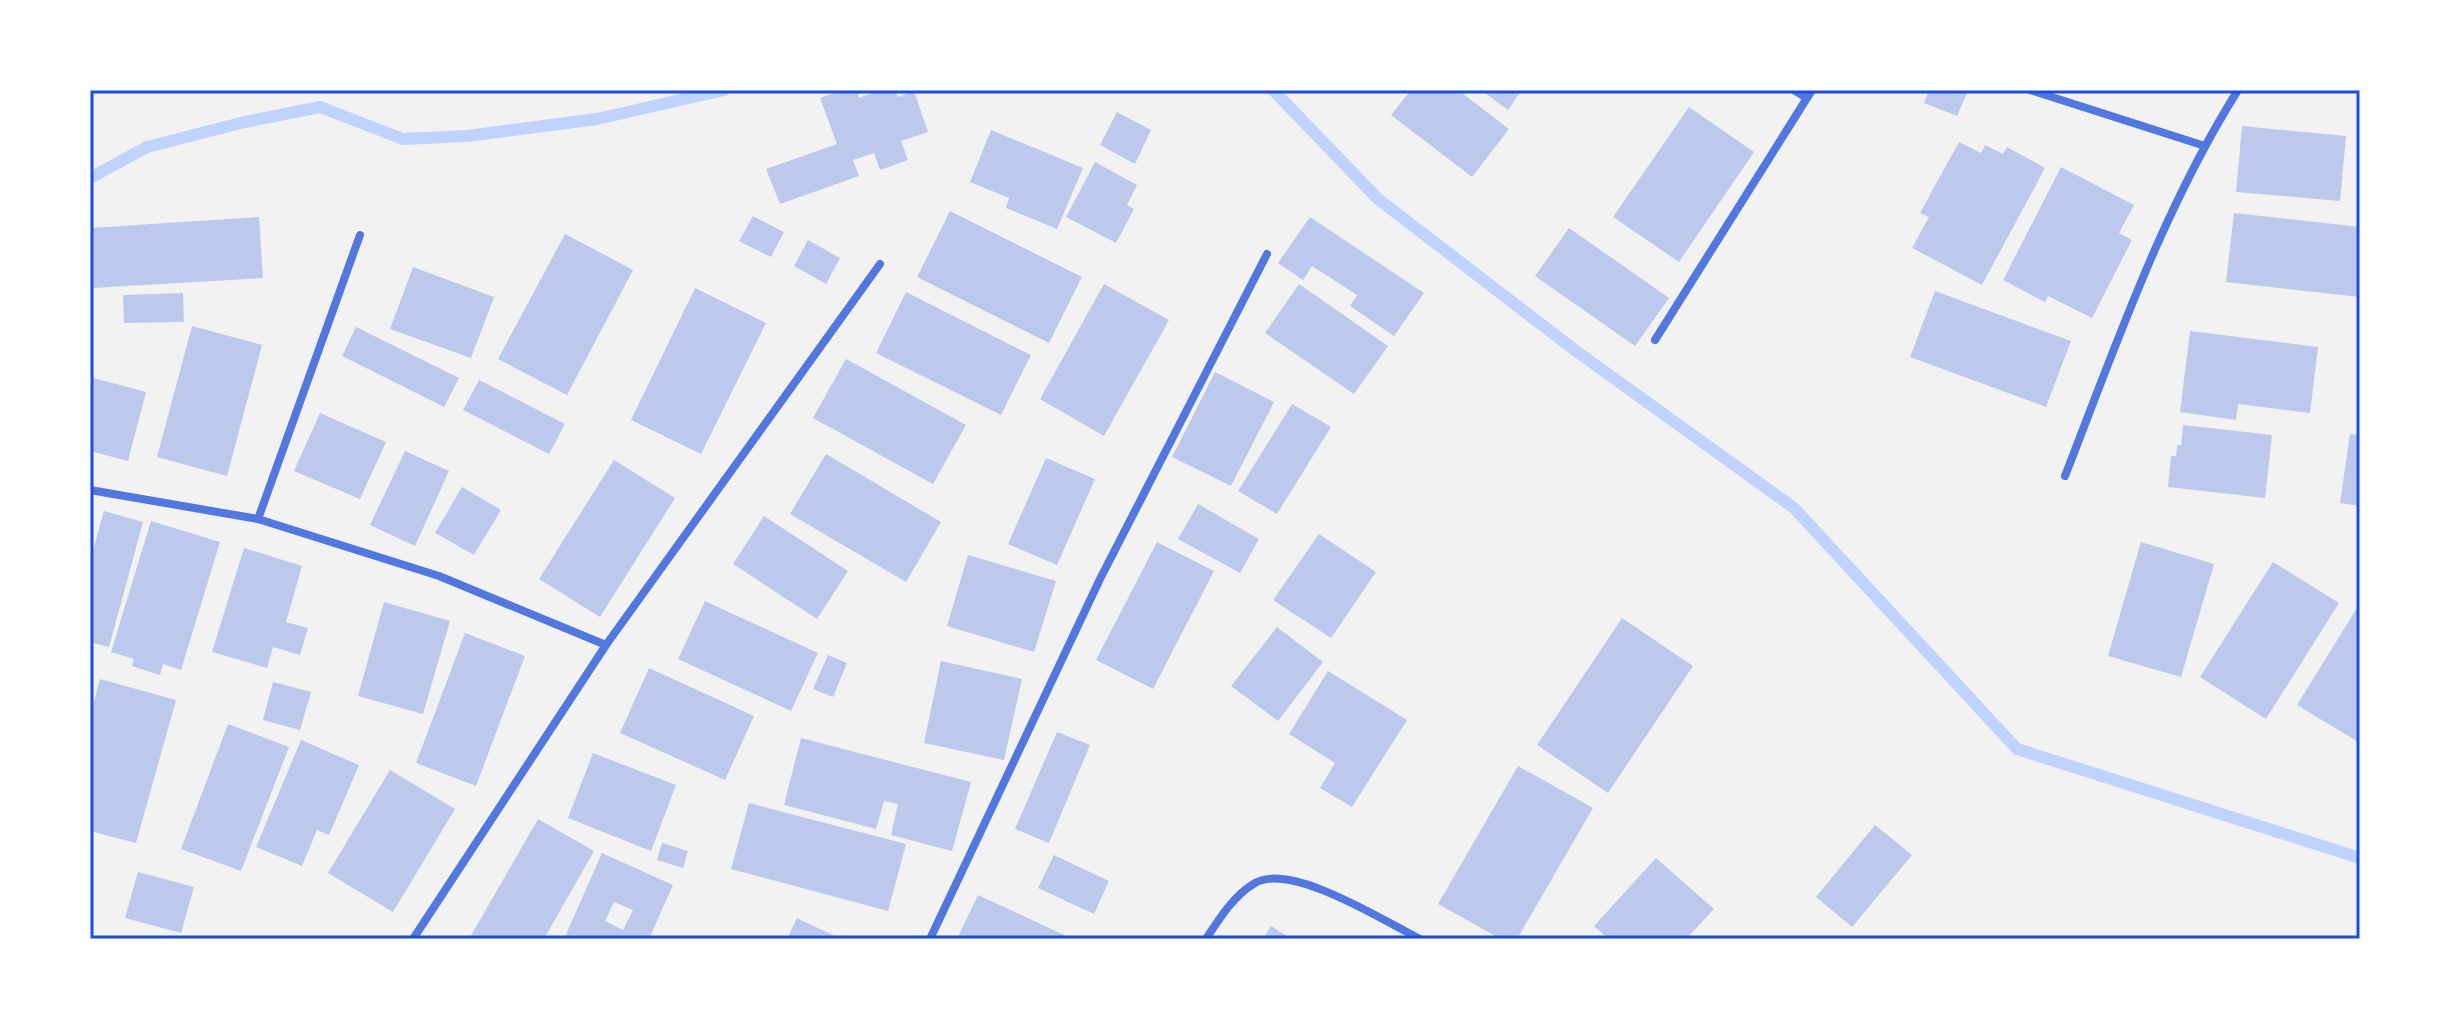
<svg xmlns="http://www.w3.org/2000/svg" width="2450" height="1029" font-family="Inter,sans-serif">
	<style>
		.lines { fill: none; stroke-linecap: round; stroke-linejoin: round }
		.stream { stroke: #bfd3fe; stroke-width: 12 }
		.building { fill: #bdc9ec; fill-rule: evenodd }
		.minor { stroke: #5277de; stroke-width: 8 }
		.neatline { fill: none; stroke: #1d4ed8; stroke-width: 3 }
	</style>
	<rect width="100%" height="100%" fill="#f2f2f2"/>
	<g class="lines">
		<g class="stream">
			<path d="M1273 90 1378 199 1576 351 1794 508 2017 749 2360 858"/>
			<path d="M90 178 147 147 245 122 320 107 403 139 467 136 597 119 724 90"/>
		</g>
	</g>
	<g class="building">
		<path d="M843 90H857L859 98 880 90H895L898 97 914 91 928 132 901 141 908 160 880 170 874 153 853 160 859 176 780 204 766 169 837 144 820 98Z"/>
		<path d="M1411 90H1458L1509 129 1472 177 1391 115Z"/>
		<path d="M1481 90H1522L1508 110Z"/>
		<path d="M1929 90H1959L1967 93 1957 116 1924 103Z"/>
		<path d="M1689 107 1754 152 1679 262 1613 217Z"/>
		<path d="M1117 112 1151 130 1135 164 1100 145Z"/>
		<path d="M2242 126 2346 136 2340 201 2236 192Z"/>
		<path d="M991 130 1083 168 1057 229 1006 208 1009 198 970 182Z"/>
		<path d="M1959 142 1981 153 1985 145 2003 154 2007 147 2045 168 1982 285 1912 248 1929 217 1920 213Z"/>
		<path d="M1095 162 1137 185 1127 205 1134 209 1116 243 1066 217Z"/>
		<path d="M2061 167 2134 205 2119 233 2132 240 2092 318 2048 296 2045 302 2003 280Z"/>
		<path d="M950 211 1082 277 1049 343 917 277Z"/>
		<path d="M2234 213 2360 227V297L2226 282Z"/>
		<path d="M753 216 784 232 771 257 739 241Z"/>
		<path d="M259 217 263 278 93 288 90 228Z"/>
		<path d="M1310 217 1424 293 1394 336 1350 306 1357 295 1312 266 1303 280 1278 263Z"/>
		<path d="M1569 228 1669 298 1635 346 1535 276Z"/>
		<path d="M565 234 633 270 567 395 498 359Z"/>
		<path d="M808 240 840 258 826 284 794 266Z"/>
		<path d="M413 267 494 297 471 358 390 329Z"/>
		<path d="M1104 284 1169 320 1104 436 1040 399Z"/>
		<path d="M1299 284 1388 346 1354 394 1265 333Z"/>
		<path d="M695 288 766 323 701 454 631 420Z"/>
		<path d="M1935 291 2071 341 2046 407 1910 357Z"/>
		<path d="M906 292 1031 355 1001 415 876 353Z"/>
		<path d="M183 293 184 322 124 323 123 295Z"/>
		<path d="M192 326 262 345 227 476 157 457Z"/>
		<path d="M356 327 459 378 444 407 342 356Z"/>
		<path d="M2190 331 2318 347 2310 413 2238 404 2236 420 2180 412Z"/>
		<path d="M846 359 966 425 933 484 813 418Z"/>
		<path d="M1215 372 1274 402 1231 486 1172 457Z"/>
		<path d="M90 377 146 392 128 461 90 451Z"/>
		<path d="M479 380 565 424 549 454 463 410Z"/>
		<path d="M1292 404 1331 427 1277 514 1238 491Z"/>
		<path d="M320 413 386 442 360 499 294 471Z"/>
		<path d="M2183 425 2272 435 2265 498 2168 487 2171 456H2176L2177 445H2181Z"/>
		<path d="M2350 434 2360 435V506L2340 503Z"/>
		<path d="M405 451 449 471 415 546 370 525Z"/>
		<path d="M826 454 941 522 906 582 790 514Z"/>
		<path d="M1046 458 1095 479 1057 565 1008 544Z"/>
		<path d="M614 460 675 498 600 617 539 579Z"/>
		<path d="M462 487 501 510 474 555 435 533Z"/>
		<path d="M1198 504 1259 539 1240 573 1178 539Z"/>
		<path d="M104 511 143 522 109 647 90 642V561Z"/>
		<path d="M764 516 848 571 817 619 733 564Z"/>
		<path d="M151 521 220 542 181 670 163 664 160 675 132 666 134 659 111 652Z"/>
		<path d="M1319 534 1376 572 1331 638 1273 600Z"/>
		<path d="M1157 542 1214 571 1153 689 1096 660Z"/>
		<path d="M2141 542 2214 564 2181 677 2108 656Z"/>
		<path d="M244 548 302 566 286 622 308 628 300 655 273 647 267 668 212 652Z"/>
		<path d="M968 555 1056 581 1034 652 947 626Z"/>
		<path d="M2273 562 2339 603 2266 719 2200 677Z"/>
		<path d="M705 601 818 653 791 711 678 659Z"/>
		<path d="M384 602 450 621 423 714 358 696Z"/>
		<path d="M2360 603V743L2297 705Z"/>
		<path d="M1622 618 1693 666 1608 793 1537 745Z"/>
		<path d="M1277 627 1323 662 1278 721 1231 686Z"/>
		<path d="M465 633 525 656 476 786 416 763Z"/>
		<path d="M828 655 847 663 833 697 813 689Z"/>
		<path d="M941 661 1022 679 1004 760 924 743Z"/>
		<path d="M649 668 754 716 725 780 620 733Z"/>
		<path d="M1328 671 1407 720 1352 807 1320 788 1335 763 1289 734Z"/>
		<path d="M100 679 176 700 136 843 90 831V716Z"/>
		<path d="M273 682 311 692 300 730 263 720Z"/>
		<path d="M228 724 289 747 241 871 181 849Z"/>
		<path d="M1057 732 1090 745 1049 843 1015 829Z"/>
		<path d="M801 738 971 782 952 851 891 835 898 804 884 801 876 829 784 805Z"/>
		<path d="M301 740 359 765 329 835 317 830 302 866 256 847Z"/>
		<path d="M593 753 676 785 651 851 568 818Z"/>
		<path d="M1518 766 1593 808 1517 939H1501L1438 904Z"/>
		<path d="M390 770 455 809 393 912 328 873Z"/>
		<path d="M749 803 906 844 888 911 731 869Z"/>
		<path d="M538 819 594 851 544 939H469Z"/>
		<path d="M1875 825 1912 855 1852 927 1816 897Z"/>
		<path d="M662 843 688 851 683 868 657 860Z"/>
		<path d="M602 853 673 885 649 939H564ZM614 902 633 910 623 930 605 921Z"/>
		<path d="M1054 855 1109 881 1094 914 1038 888Z"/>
		<path d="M1656 858 1714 909 1686 939H1608L1594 926Z"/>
		<path d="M138 872 194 887 181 933 125 918Z"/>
		<path d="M978 895 1073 939H957Z"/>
		<path d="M797 918 841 939H787Z"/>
		<path d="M1271 926 1292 939H1263Z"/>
	</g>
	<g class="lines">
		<g class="minor">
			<path d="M1794 90 1807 98"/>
			<path d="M2030 90 2205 146"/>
			<path d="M1655 340 1812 90"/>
			<path d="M2065 476C2116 345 2163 209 2238 90"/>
			<path d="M90 490 258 519 439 576 606 645"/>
			<path d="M258 519 360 235"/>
			<path d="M413 939 606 645 880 264"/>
			<path d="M930 939 1100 579 1267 254"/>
			<path d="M1206 939C1219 919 1234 895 1255 883 1291 862 1384 921 1420 939"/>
		</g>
	</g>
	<rect width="2450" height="1029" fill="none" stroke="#ffffff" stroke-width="184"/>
	<rect x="92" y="92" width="2266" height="845" class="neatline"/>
</svg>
